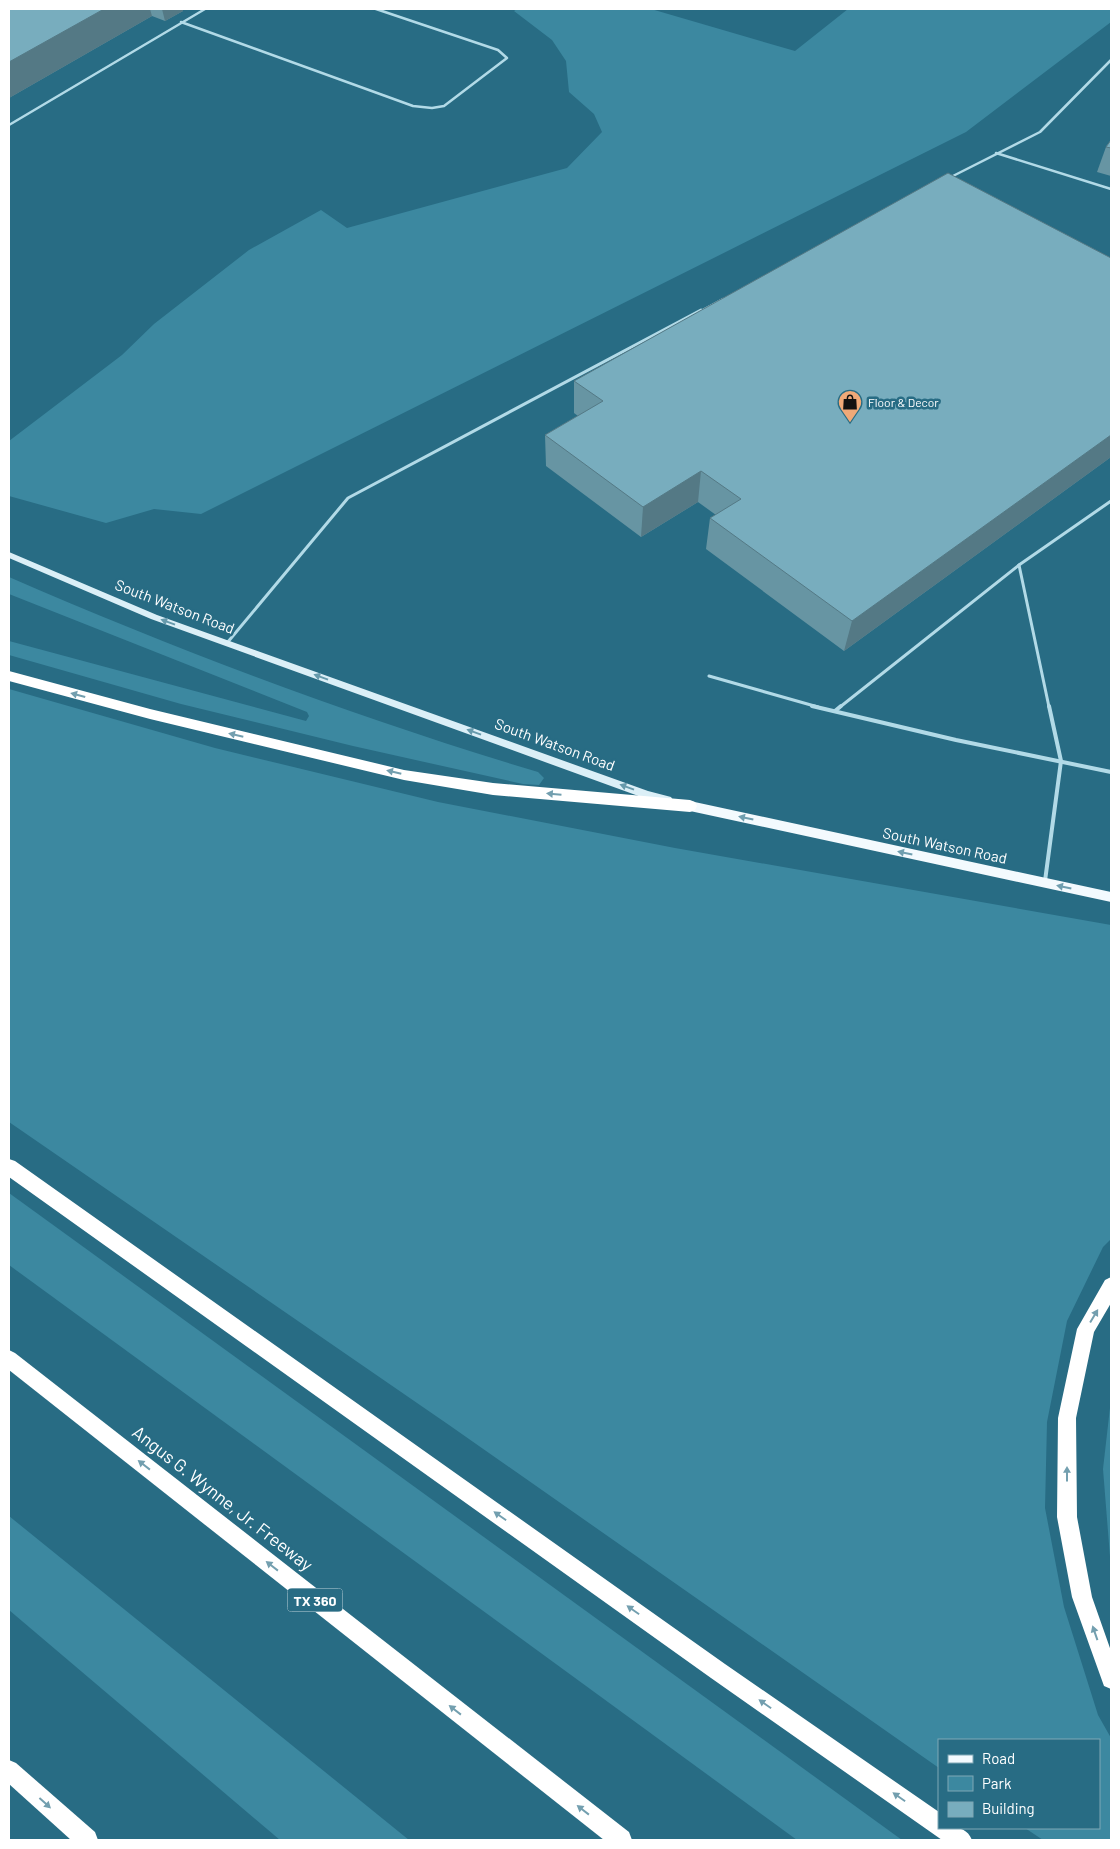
<svg xmlns="http://www.w3.org/2000/svg" width="1120" height="1849" font-family="Barlow,sans-serif">
	<style>
		.green { fill: #3c88a0 }
		.lines { fill: none; stroke-linecap: round; stroke-linejoin: round }
		.lane-far2 { stroke: #b2dae7; stroke-width: 2.5 }
		.lane-far1 { stroke: #b2dae7; stroke-width: 3 }
		.lane { stroke: #b2dae7; stroke-width: 4 }
		.secondary { fill: #dbeff7; fill-rule: evenodd }
		.primary { fill: #f3fafe; fill-rule: evenodd }
		.highway { fill: #fff; fill-rule: evenodd }
		.wall { fill: #6795a3 }
		.shaded-wall { fill: #547985 }
		.building { fill: #78adbe; stroke: #547985 }
		.oneway { fill: #679aac }
		.oneway2 { fill: #739faf }
		.oneway3 { fill: #6f9eaf }
		.labels { text-anchor: middle; dominant-baseline: central; stroke-width: 5; stroke-linejoin: round; paint-order: stroke }
		.far-poi-label { font-size: 12px; fill: #fff; stroke: #286c84; text-anchor: start }
		.shield { fill: #286c84; stroke: #bed3da; stroke-width: 1 }
		.shield-label { font-size: 14px; font-weight: bold; fill: #fff }
		.street-label { font-size: 15px; fill: #fff; stroke: #286c84 }
		.near-street-label { font-size: 18px; fill: #fff; stroke: #286c84 }
	</style>
	<rect width="100%" height="100%" fill="#286c84"/>
	<g class="green">
		<path d="M517 9H651L795 51 848 9H1111V22L966 132 201 514 154 509 106 523 9 496V441L122 355 154 324 249 250 321 210 347 228 567 168 602 132 594 114 569 92 566 61 552 40 514 11Z"/>
		<path d="M9 577C181 652 358 718 538 772L544 778 539 785 523 784 353 746 181 704 9 655V641L306 721 309 716 307 712 9 594Z"/>
		<path d="M9 689 215 748 438 802 675 848 1111 925V1239L1103 1247 1067 1321 1047 1422 1045 1508 1064 1607 1098 1715 1111 1738V1840H1043L1025 1828H1099V1740H939V1768L449 1425 9 1122Z"/>
		<path d="M9 1193 902 1840H797L9 1265Z"/>
		<path d="M1111 1399V1569L1103 1469Z"/>
		<path d="M9 1516 409 1840H280L9 1610Z"/>
	</g>
	<g class="lines">
		<g class="lane-far2">
			<path d="M181 22 413 106 432 108 444 106 507 58 498 50 376 9"/>
			<path d="M9 125 205 9"/>
			<path d="M996 153 1111 189"/>
			<path d="M949 178 1040 132 1111 60"/>
			<path d="M699 312 723 299"/>
		</g>
		<g class="lane-far1">
			<path d="M1019 565 1049 707"/>
			<path d="M227 643 348 498 701 310"/>
			<path d="M709 676 818 707"/>
			<path d="M840 707 1019 565 1111 501"/>
		</g>
		<g class="lane">
			<path d="M812 706 956 740 1111 772"/>
			<path d="M835 711 841 706"/>
			<path d="M1045 881 1061 761 1049 706"/>
		</g>
		<path class="secondary" d="M9 552 157 615 648 791 671 797 673 800 668 804 644 798 151 619 9 558Z"/>
		<path class="primary" d="M690 801 1111 892V902L690 811 686 809 684 806 686 803Z"/>
		<g class="highway">
			<path d="M9 671 150 709 404 770 493 783 690 800 695 802 697 806 695 810 690 812 493 795 404 780 150 719 9 681Z"/>
			<path d="M9 1159 15 1161 725 1664 939 1812V1828C953 1828 966 1825 972 1840H942L711 1678 9 1177Z"/>
			<path d="M1111 1277V1303L1094 1332 1076 1418 1077 1517 1092 1597 1111 1651V1689L1104 1686 1072 1597 1057 1517 1058 1418 1077 1329 1105 1280Z"/>
			<path d="M9 1350 15 1353 629 1832 632 1840H604L9 1370Z"/>
			<path d="M9 1760 16 1763 95 1832 98 1840H71L9 1784Z"/>
		</g>
	</g>
	<g class="wall">
		<path d="M9 9H183V11L165 21 152 16 9 98Z"/>
		<path d="M1111 140V176L1097 172 1106 147Z"/>
		<path d="M1111 258V457L844 651 706 549 710 518 716 515 698 502 641 537 546 466 545 435 578 416 574 413V381Z"/>
	</g>
	<g class="shaded-wall">
		<path d="M104 9H150L152 16 9 98V62Z"/>
		<path d="M162 9H183V11L165 21Z"/>
		<path d="M1111 435V457L844 651 852 621Z"/>
		<path d="M701 471 698 502 641 537 643 507Z"/>
	</g>
	<g class="building">
		<path d="M9 9H104L9 62Z"/>
		<path d="M1111 140V148L1106 147Z"/>
		<path d="M948 173 1111 258V435L852 621 710 518 741 499 701 471 643 507 545 435 603 401 574 381Z"/>
	</g>
	<defs><path id="oneway-solid" d="M-6-.8H1V-3.2L6.5 0L1 3.2V.8H-6Z" transform="scale(1.25)"/></defs>
	<g class="oneway">
		<use href="#oneway-solid" transform="translate(168 622) rotate(-160)"/>
		<use href="#oneway-solid" transform="translate(321 677) rotate(-160)"/>
		<use href="#oneway-solid" transform="translate(474 732) rotate(-160)"/>
		<use href="#oneway-solid" transform="translate(627 787) rotate(-160)"/>
	</g>
	<g class="oneway2">
		<use href="#oneway-solid" transform="translate(78 695) rotate(-165)"/>
		<use href="#oneway-solid" transform="translate(236 735) rotate(-167)"/>
		<use href="#oneway-solid" transform="translate(394 772) rotate(-167)"/>
		<use href="#oneway-solid" transform="translate(554 794) rotate(-175)"/>
		<use href="#oneway-solid" transform="translate(1094 1316) rotate(-59)"/>
		<use href="#oneway-solid" transform="translate(144 1465) rotate(-142)"/>
		<use href="#oneway-solid" transform="translate(1067 1474) rotate(-90)"/>
		<use href="#oneway-solid" transform="translate(500 1516) rotate(-145)"/>
		<use href="#oneway-solid" transform="translate(272 1566) rotate(-142)"/>
		<use href="#oneway-solid" transform="translate(633 1610) rotate(-145)"/>
		<use href="#oneway-solid" transform="translate(1095 1633) rotate(-109)"/>
		<use href="#oneway-solid" transform="translate(765 1704) rotate(-145)"/>
		<use href="#oneway-solid" transform="translate(455 1710) rotate(-142)"/>
		<use href="#oneway-solid" transform="translate(899 1797) rotate(-145)"/>
		<use href="#oneway-solid" transform="translate(45 1803) rotate(42)"/>
		<use href="#oneway-solid" transform="translate(583 1810) rotate(-142)"/>
	</g>
	<g class="oneway3">
		<use href="#oneway-solid" transform="translate(746 818) rotate(-168)"/>
		<use href="#oneway-solid" transform="translate(905 853) rotate(-168)"/>
		<use href="#oneway-solid" transform="translate(1064 887) rotate(-168)"/>
	</g>
	<defs>
		<g id="shop-pin" transform="scale(1.25)"><path d="M0 17L-7.5 6A9.5 9.5 0 1 1 7.5 6Z" fill="#efa978" stroke="#286c84"/><path d="M-5-2.5h2.3a2.7 3.5 0 0 1 5.4 0H5L5.5 6h-11ZM-1.5-2.5h3a1.5 2.3 0 0 0-3 0Z" fill="#111"/></g>
	</defs>
	<g fill-rule="evenodd">
		<use href="#shop-pin" x="850" y="402"/>
	</g>
	<g class="labels">
		<g class="far-poi-label">
			<text x="868" y="402">Floor &amp; Decor</text>
		</g>
		<rect class="shield" x="287.5" y="1588.5" width="55" height="23" rx="4"/>
		<g class="shield-label">
			<text x="315" y="1600">TX 360</text>
		</g>
		<g class="street-label">
			<text transform="translate(175 606) rotate(21)">South Watson Road</text>
			<text transform="translate(555 744) rotate(20)">South Watson Road</text>
			<text transform="translate(945 845) rotate(12)">South Watson Road</text>
		</g>
		<g class="near-street-label">
			<text transform="translate(223 1498) rotate(38)">Angus G. Wynne, Jr. Freeway</text>
		</g>
	</g>
	<rect width="1120" height="1849" fill="none" stroke="#ffffff" stroke-width="20"/>
	<rect x="938" y="1739" width="162" height="90" fill="#286c84" stroke="#7ea7b5"/>
	<rect x="948" y="1755" width="25" height="8" fill="#f3fafe" stroke="#7ea7b5"/>
	<text x="982" y="1764" font-size="15" fill="#ffffff">Road</text>
	<rect x="948" y="1776" width="25" height="15" fill="#3c88a0" stroke="#7ea7b5"/>
	<text x="982" y="1789" font-size="15" fill="#ffffff">Park</text>
	<rect x="948" y="1802" width="25" height="15" fill="#78adbe" stroke="#7ea7b5"/>
	<text x="982" y="1814" font-size="15" fill="#ffffff">Building</text>
</svg>
